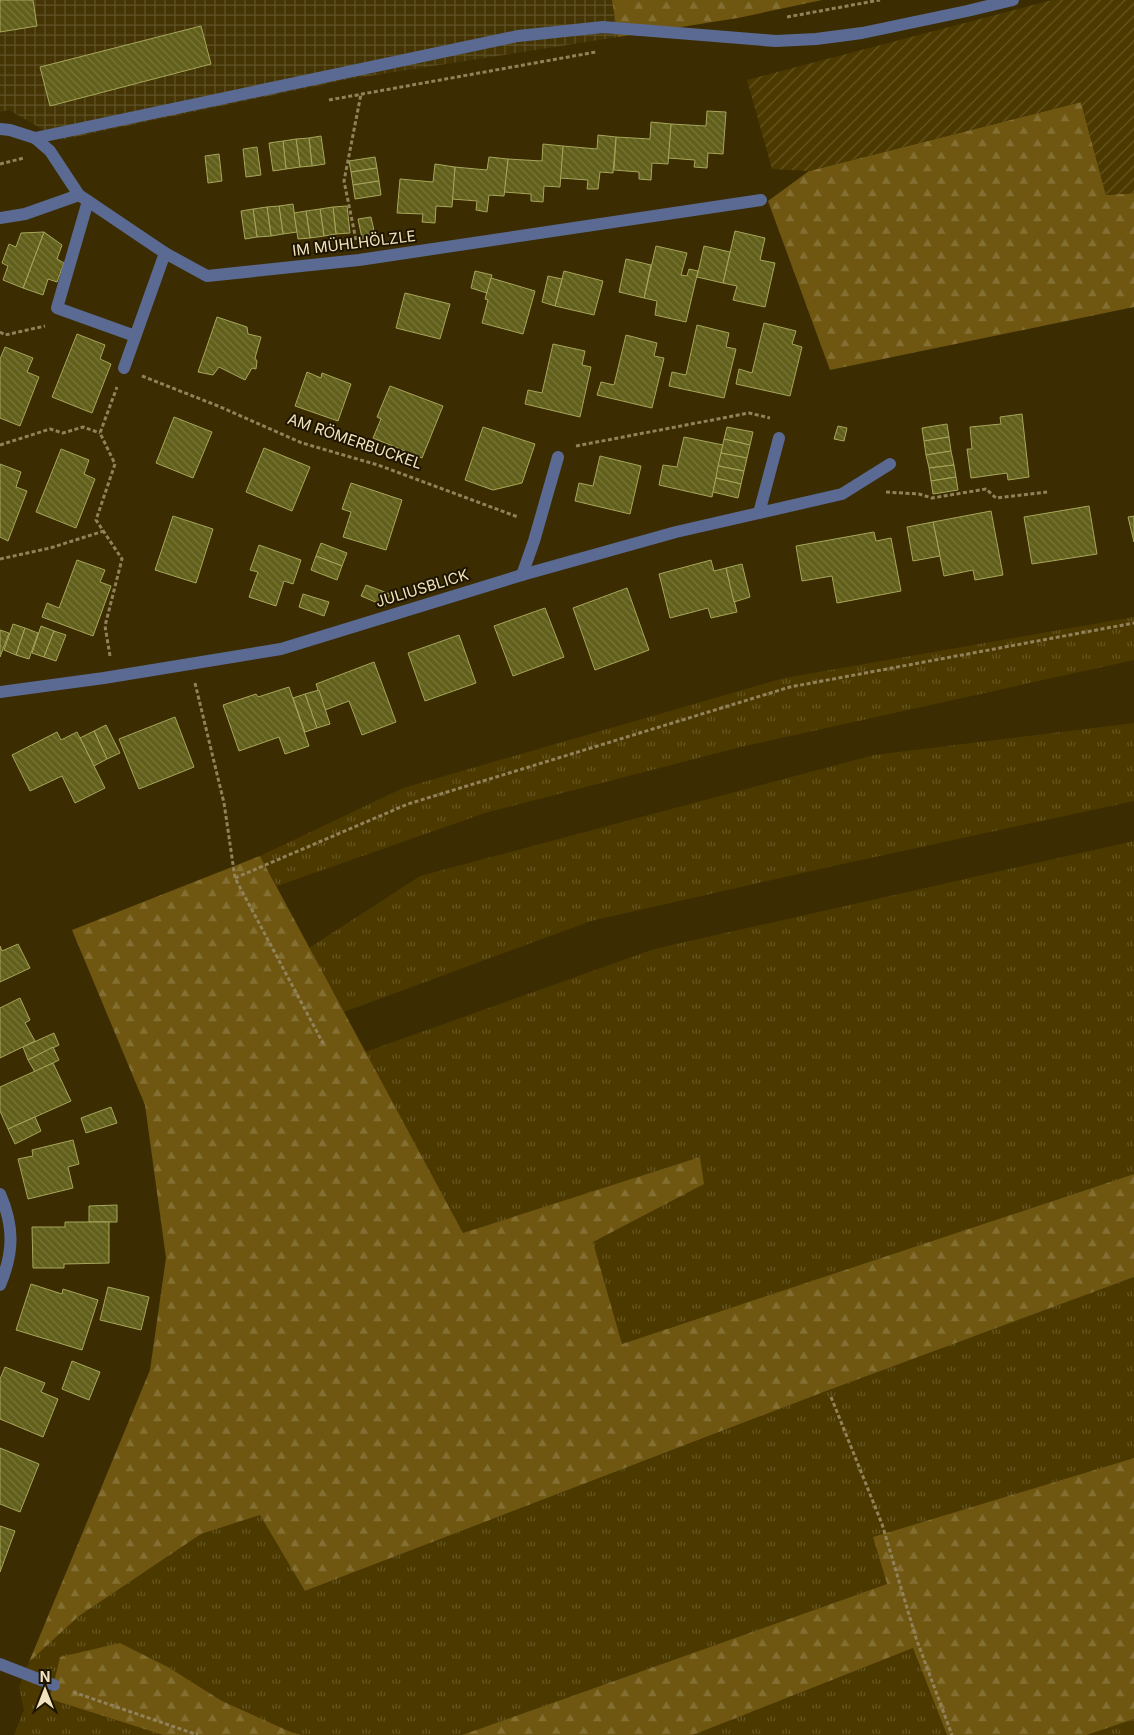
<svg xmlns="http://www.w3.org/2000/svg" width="1134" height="1735" font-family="Inter,sans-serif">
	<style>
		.industrial { fill: url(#industrial-grid) }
		.grass { fill: url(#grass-tufts) }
		.forest { fill: url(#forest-firs) }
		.garden { fill: url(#garden-furrows) }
		.building { fill: url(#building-back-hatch); stroke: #a7a65a }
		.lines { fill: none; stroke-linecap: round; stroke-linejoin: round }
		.path { stroke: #91825b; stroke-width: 3; stroke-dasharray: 4 2.5; stroke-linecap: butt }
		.minor { stroke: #5a6a92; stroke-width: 12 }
		.labels { text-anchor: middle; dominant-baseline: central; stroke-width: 4; stroke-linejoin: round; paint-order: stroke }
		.street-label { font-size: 15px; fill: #f2e3bf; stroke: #1e1501 }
	</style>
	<defs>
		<pattern id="industrial-grid" width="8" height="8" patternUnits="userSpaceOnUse" patternTransform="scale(1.25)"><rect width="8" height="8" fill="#453505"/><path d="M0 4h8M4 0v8" fill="none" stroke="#605228"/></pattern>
		<pattern id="grass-tufts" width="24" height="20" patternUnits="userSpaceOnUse" patternTransform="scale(1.25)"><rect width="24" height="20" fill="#4c3900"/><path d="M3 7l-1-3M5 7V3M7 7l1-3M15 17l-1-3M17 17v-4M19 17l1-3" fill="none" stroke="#665623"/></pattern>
		<pattern id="forest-firs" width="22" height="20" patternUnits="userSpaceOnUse" patternTransform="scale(1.25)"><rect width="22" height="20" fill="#6f5711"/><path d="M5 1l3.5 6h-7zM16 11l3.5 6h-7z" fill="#846f32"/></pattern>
		<pattern id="garden-furrows" width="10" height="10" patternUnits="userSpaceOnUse" patternTransform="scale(1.25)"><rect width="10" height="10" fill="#4c3900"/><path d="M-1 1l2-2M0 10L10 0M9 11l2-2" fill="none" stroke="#665623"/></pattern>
		<pattern id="building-back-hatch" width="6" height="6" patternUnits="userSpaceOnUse" patternTransform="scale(1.25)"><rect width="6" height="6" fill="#615f1a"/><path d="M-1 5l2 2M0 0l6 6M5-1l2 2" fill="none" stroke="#78763a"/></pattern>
	</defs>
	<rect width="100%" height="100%" fill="#3b2c02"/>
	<path class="industrial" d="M0 0H612L618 37 350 79 61 140 9 110 0 112Z"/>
	<g class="grass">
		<path d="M1134 617V660L741 747 485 813 277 886 260 856 403 788 784 678Z"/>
		<path d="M1134 723V801L838 865 591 921 344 1012 309 948 420 876 874 755Z"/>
		<path d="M1134 841V1174L622 1344 593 1242 703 1184 700 1158 463 1233 365 1052 654 949Z"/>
		<path d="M1134 1277V1458L873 1537 887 1584 462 1735H302L291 1732 222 1701 168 1667 120 1643 50 1699 163 1735H14L24 1710 19 1687 29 1662 79 1616 201 1534 260 1515 306 1591 821 1393Z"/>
		<path d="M913 1648 947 1735H693Z"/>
		<path d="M1134 1719V1735H1087Z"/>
	</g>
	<g class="forest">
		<path d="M612 0H822L738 18 618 37Z"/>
		<path d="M1081 102 1106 195 1134 193V307L830 370 768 201 809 171Z"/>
		<path d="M260 856 463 1233 700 1157 704 1184 593 1242 622 1344 1134 1174V1277L821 1393 305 1591 260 1515 201 1534 79 1616 29 1662 150 1370 166 1258 145 1105 72 930Z"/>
		<path d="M1134 1458V1719L1087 1735H947L913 1648 693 1735H462L887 1584 873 1537Z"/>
		<path d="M120 1643 168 1667 222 1701 291 1732 302 1735H163L50 1699 60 1657Z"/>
	</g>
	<path class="garden" d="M1052 0H1134V193L1106 195 1081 102 809 171 772 169 747 80Z"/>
	<g class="building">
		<path d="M0 0H33L37 26 0 32Z"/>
		<path d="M201 26 211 64 50 106 40 67Z"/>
		<path d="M707 111 726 112 723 154 708 153 707 168 694 167 695 160 668 158 671 124 706 126Z"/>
		<path d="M651 122 671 124 668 164 652 163 651 180 639 179V172L614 170 616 137 650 139Z"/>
		<path d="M598 135 616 137 613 173 600 172 598 189H587L588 180 560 178 563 146 597 149Z"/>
		<path d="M321 136 325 164 312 166 309 138Z"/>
		<path d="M309 138 312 166 300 167 296 139Z"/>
		<path d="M296 139 300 167 286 169 283 141Z"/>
		<path d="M283 141 286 169 273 171 269 143Z"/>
		<path d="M543 144 563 146 560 187 544 186 543 202 531 201V194L504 192 508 159 542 161Z"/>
		<path d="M257 147 261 175 246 177 243 149Z"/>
		<path d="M219 154 222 181 208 183 205 156Z"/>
		<path d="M375 157 377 168 351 172 349 161Z"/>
		<path d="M489 157 508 159 504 196 489 195 487 212 476 210 477 201 452 199 455 167 487 170Z"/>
		<path d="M435 164 455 167 452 207 436 206 435 223 422 222 423 214 397 213 400 179 433 182Z"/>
		<path d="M377 168 379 181 353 185 351 172Z"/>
		<path d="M379 181 381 195 355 199 353 185Z"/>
		<path d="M293 204 297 232 283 234 279 206Z"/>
		<path d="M279 206 283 234 271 236 267 207Z"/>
		<path d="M347 206 350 233 336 234 333 207Z"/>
		<path d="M267 207 271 236 257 237 253 209Z"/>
		<path d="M333 207 336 234 324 236 320 209Z"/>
		<path d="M253 209 257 237 245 239 241 211Z"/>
		<path d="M320 209 324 236 310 238 306 211Z"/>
		<path d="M306 211 310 238 298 239 294 213Z"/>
		<path d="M371 217 376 240 363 243 358 219Z"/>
		<path d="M735 231 765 238 760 260 775 263 765 307 733 300 737 286 723 283Z"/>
		<path d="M44 232 62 245 57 259 64 263 57 282 48 279 43 295 23 288Z"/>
		<path d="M44 232 23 288 3 280 8 266 2 263 9 244 16 247 21 233Z"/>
		<path d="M656 246 687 253 681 275 687 276 689 269 698 271 686 322 655 315 657 301 644 298Z"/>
		<path d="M704 246 730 252 723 283 697 277Z"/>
		<path d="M626 259 651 265 644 298 619 292Z"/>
		<path d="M475 271 492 275 487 293 471 288Z"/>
		<path d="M564 271 603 281 594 315 555 306Z"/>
		<path d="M548 276 562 279 555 306 542 302Z"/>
		<path d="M491 278 535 291 523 334 482 323 488 300 485 299Z"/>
		<path d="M405 293 450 304 440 339 396 328Z"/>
		<path d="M217 317 247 327 248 334 261 337 255 358 257 361 256 369 252 368 245 380 219 367 213 375 198 372Z"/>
		<path d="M764 323 796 331 792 344 802 347 790 396 736 384 739 369 752 373Z"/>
		<path d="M697 325 729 333 726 347 736 349 724 398 669 386 672 372 686 375Z"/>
		<path d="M77 334 105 345 100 359 111 364 92 413 52 397Z"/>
		<path d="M626 335 657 343 654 356 664 358 652 408 597 395 601 382 614 385Z"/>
		<path d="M553 344 585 351 582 365 591 367 580 417 525 404 528 390 542 393Z"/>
		<path d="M5 347 33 358 27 372 39 377 20 426 0 418V359Z"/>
		<path d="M307 372 321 378 322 373 351 384 338 421 295 406Z"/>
		<path d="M390 386 443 406 422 458 373 438 381 419 377 417Z"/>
		<path d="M1022 414 1029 477 1008 480 1007 473 971 478 967 449H972L970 427 1001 424 1000 417Z"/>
		<path d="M174 417 212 432 193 478 156 463Z"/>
		<path d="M947 424 949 437 924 441 922 428Z"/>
		<path d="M838 426 847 428 844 441 834 439Z"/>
		<path d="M483 427 535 444 522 483 493 490 465 480Z"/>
		<path d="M727 427 753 432 750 445 724 439Z"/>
		<path d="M684 437 723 445 712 497 659 485 663 465 677 467Z"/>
		<path d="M949 437 951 451 926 455 924 441Z"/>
		<path d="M724 439 750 445 747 458 721 453Z"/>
		<path d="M264 448 310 467 292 511 246 492Z"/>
		<path d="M61 449 89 460 84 474 95 479 76 528 36 512Z"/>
		<path d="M951 451 954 465 929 468 926 455Z"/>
		<path d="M721 453 747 458 744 471 718 466Z"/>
		<path d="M600 456 641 466 630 514 575 501 579 483 593 486Z"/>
		<path d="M0 464 21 472 16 487 27 491 8 541 0 537Z"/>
		<path d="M954 465 956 477 931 481 929 468Z"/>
		<path d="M718 466 744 471 741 484 716 478Z"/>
		<path d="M956 477 958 490 933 494 931 481Z"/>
		<path d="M716 478 741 484 738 498 713 492Z"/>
		<path d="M351 483 402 500 386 550 343 537 351 512 342 509Z"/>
		<path d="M1089 506 1097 554 1032 564 1024 517Z"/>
		<path d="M991 511 1003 575 975 580 973 570 944 576 933 522Z"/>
		<path d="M173 516 213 529 196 583 155 570Z"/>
		<path d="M1134 516V542L1128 517Z"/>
		<path d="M933 522 940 556 913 561 907 527Z"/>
		<path d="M874 532 876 541 891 538 901 591 837 603 832 576 802 581 796 546Z"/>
		<path d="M321 543 347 553 342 566 316 556Z"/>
		<path d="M259 545 301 560 293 584 284 581 276 606 249 597 258 572 250 570Z"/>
		<path d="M316 556 342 566 337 580 311 570Z"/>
		<path d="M77 560 105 570 100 582 111 586 93 636 42 617 47 603 59 608Z"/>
		<path d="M711 560 714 571 726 568 737 612 711 618 708 608 670 618 659 574Z"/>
		<path d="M742 564 750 597 734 602 726 568Z"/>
		<path d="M366 585 390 594 385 606 361 596Z"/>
		<path d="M627 588 649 650 595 670 573 608Z"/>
		<path d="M303 594 329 602 324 616 299 607Z"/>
		<path d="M545 608 564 657 513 676 494 626Z"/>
		<path d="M13 624 25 628 16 655 4 650Z"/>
		<path d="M41 626 54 631 44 657 32 653Z"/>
		<path d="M25 628 38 633 29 659 16 655Z"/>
		<path d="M0 630 9 633 0 657Z"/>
		<path d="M54 631 66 635 56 661 44 657Z"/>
		<path d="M459 635 476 683 425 701 408 653Z"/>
		<path d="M374 662 396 722 362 735 349 701 325 710 316 684Z"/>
		<path d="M289 687 309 746 285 754 279 737 239 751 223 705 256 694 258 697Z"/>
		<path d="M319 690 330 724 317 728 305 694Z"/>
		<path d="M305 694 317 728 305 732 293 698Z"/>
		<path d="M175 717 194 767 139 789 119 739Z"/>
		<path d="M106 725 120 753 107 759 94 731Z"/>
		<path d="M94 731 107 759 94 766 80 738Z"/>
		<path d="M57 732 61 740 77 732 105 788 75 803 62 776 30 791 12 755Z"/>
		<path d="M18 944 30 968 0 982V946L2 951Z"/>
		<path d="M20 998 30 1020 25 1023 35 1041 0 1058V1008Z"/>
		<path d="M54 1033 59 1045 28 1060 23 1047Z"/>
		<path d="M53 1047 59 1060 35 1072 28 1060Z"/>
		<path d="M53 1063 71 1101 8 1129 0 1111V1087Z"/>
		<path d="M111 1107 117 1123 86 1133 81 1118Z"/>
		<path d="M35 1117 41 1131 15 1144 8 1129Z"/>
		<path d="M73 1140 79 1164 68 1167 73 1188 28 1199 18 1159 33 1156 32 1150Z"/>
		<path d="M117 1205V1222H89V1206Z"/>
		<path d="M65 1222H109V1263L64 1264V1268H33L32 1227H65Z"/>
		<path d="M31 1284 62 1294 63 1289 98 1300 82 1350 16 1330Z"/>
		<path d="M108 1287 149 1297 141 1330 100 1320Z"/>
		<path d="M72 1361 100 1372 89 1400 62 1389Z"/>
		<path d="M5 1367 45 1383 41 1392 58 1399 43 1437 0 1419V1379Z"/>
		<path d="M0 1448 39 1464 20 1512 0 1504Z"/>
		<path d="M0 1526 15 1531 0 1572Z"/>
	</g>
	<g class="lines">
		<g class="path">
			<path d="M787 17 880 0"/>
			<path d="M329 100 596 52"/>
			<path d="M0 164 24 158"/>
			<path d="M356 240 344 181 361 94"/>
			<path d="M0 332 5 335 45 326"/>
			<path d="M142 376 218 406 302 443 378 465 518 517"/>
			<path d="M0 445 50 429 63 433 83 427 100 433"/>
			<path d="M576 446 749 413 770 418"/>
			<path d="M886 492 919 494 932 498 986 489 996 498 1047 492"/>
			<path d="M0 559 50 548 104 531"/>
			<path d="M110 656 105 626 122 559 96 520 115 464 100 433 117 387"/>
			<path d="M195 683 224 803 235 878 324 1045"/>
			<path d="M235 878 408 804 790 687 1134 623"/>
			<path d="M831 1397 882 1524 916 1638 952 1735"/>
			<path d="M73 1692 198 1735"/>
		</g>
		<g class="minor">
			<path d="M0 129 10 130 35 138 50 151 79 195 165 253 207 276 359 260 761 200"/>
			<path d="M35 138 518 36 603 27 776 41 816 39 862 33 967 11 1013 0"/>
			<path d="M88 201 57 308 135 336"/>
			<path d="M0 218 25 214 79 195"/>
			<path d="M124 368 165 253"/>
			<path d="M759 513 779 438"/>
			<path d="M522 575 534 541 558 457"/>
			<path d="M0 692 104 678 281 649 522 575 676 532 842 494 890 464"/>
			<path d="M0 1194C14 1226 14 1252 0 1285"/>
			<path d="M0 1664 54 1685"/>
		</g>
	</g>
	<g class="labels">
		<g class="street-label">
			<text transform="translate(354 243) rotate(-7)">IM MÜHLHÖLZLE</text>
			<text transform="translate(355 441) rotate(19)">AM RÖMERBUCKEL</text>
			<text transform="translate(422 588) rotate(-17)">JULIUSBLICK</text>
		</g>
	</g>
	<g transform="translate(45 1690)" stroke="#1e1501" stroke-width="4" paint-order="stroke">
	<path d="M0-4L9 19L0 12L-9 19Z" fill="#f2e3bf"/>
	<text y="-8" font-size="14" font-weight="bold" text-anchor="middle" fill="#f2e3bf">N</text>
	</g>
</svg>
